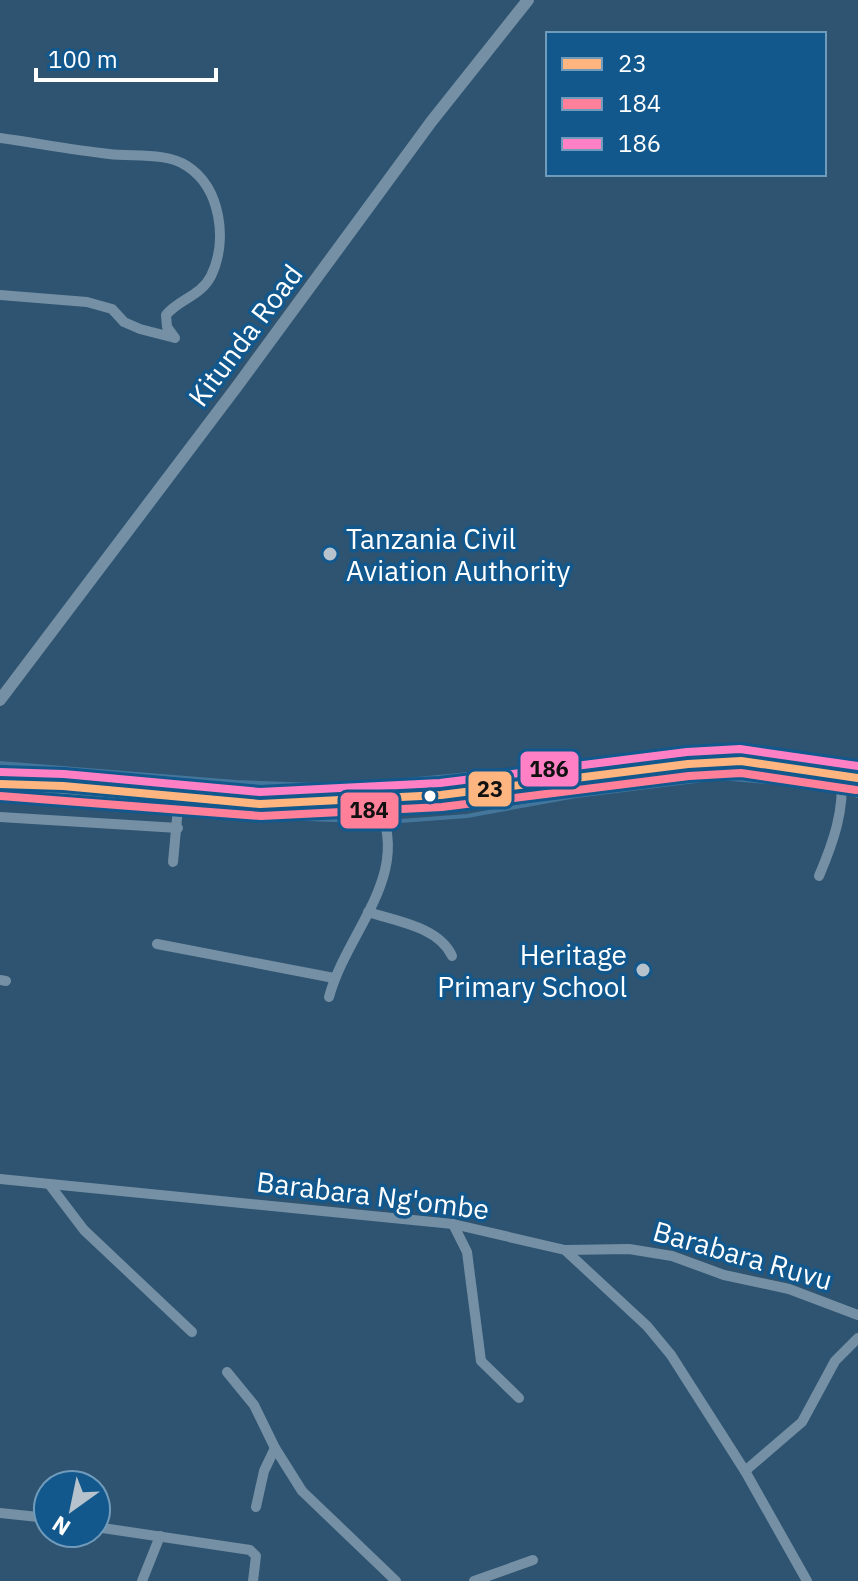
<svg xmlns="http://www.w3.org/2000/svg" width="858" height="1581" font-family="'IBM Plex Sans',sans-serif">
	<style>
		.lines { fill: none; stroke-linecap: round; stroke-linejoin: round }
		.stream { stroke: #44769c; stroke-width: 4 }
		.minor { stroke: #7590a5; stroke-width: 10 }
		.tertiary { stroke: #7590a5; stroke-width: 12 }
		.primary { stroke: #7490a3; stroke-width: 16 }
		.bus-1-casing { stroke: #12588d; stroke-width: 14 }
		.bus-2-casing { stroke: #12588d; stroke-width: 14 }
		.bus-3-casing { stroke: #12588d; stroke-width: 14 }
		.bus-1 { stroke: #ffb580; stroke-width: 8 }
		.bus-2 { stroke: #ff8098; stroke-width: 8 }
		.bus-3 { stroke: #ff80c5; stroke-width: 8 }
		.poi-dot { fill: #b6c3cd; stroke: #12588d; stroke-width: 3 }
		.bus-dot { fill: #fff; stroke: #12588d; stroke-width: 3 }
		.labels { text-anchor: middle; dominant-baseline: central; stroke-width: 7; stroke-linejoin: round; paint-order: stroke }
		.street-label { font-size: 28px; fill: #fff; stroke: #12588d }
		.poi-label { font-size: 28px; fill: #fff; stroke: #12588d; text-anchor: start }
		.line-badge { stroke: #12588d; stroke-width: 3 }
		.pale-badge-label { font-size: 22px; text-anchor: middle; font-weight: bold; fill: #111 }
	</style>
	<rect width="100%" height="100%" fill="#2e5471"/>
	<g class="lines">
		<g class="stream">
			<path d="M797 759 858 769"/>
			<path d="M0 763 236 782 345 786 614 760 708 747 785 757"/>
			<path d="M0 795 179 814 387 822 467 816 576 796 719 778 827 787 858 796"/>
		</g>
		<g class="minor">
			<path d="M0 138C36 143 72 150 109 154 133 157 166 152 187 166 221 188 228 241 211 276 201 296 179 299 166 315L167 327 175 338 140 329 124 322 112 309 87 302 0 295"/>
			<path d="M0 817 178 828"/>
			<path d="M173 862 179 797"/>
			<path d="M819 876C833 843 845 810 841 774"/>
			<path d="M368 912C396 921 439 927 452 956"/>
			<path d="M157 944 334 978"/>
			<path d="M0 980 6 981"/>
			<path d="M329 997C348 928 415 874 376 800"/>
			<path d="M0 1179 453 1224 565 1250 647 1326 671 1355 745 1471 807 1581"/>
			<path d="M49 1184 84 1230 192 1332"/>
			<path d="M453 1224 467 1252 481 1361 519 1398"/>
			<path d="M565 1250 629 1249 672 1256 724 1275 789 1289 858 1315"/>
			<path d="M227 1372 254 1405 275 1448 302 1491 396 1581"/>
			<path d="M745 1471 802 1422 835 1361 858 1338"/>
			<path d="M256 1507 264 1471 275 1448"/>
			<path d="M0 1513 48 1518"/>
			<path d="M96 1527 250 1550 256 1556 253 1581"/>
			<path d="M142 1581 160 1536"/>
			<path d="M474 1581 533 1560"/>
		</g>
		<path class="tertiary" d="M0 700 238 385 431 122 528 0"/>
		<path class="primary" d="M0 784 63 786 260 804 441 795 688 764 741 761 793 766 858 778"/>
		<g class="bus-1-casing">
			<path id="bus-1" d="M0 784 63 786 260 804 441 795 688 764 741 761 858 778"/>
		</g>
		<g class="bus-2-casing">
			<path id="bus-2" d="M0 796 261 816 442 807 689 776 741 773 856 790"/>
		</g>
		<g class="bus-3-casing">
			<path id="bus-3" d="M0 772 64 774 260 792 440 783 687 752 740 749 858 766"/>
		</g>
		<use href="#bus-1" class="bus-1"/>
		<use href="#bus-2" class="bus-2"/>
		<use href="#bus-3" class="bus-3"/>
	</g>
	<g class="poi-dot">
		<circle cx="330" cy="554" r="8"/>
		<circle cx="643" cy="970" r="8"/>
	</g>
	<circle class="bus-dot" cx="430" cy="796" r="7"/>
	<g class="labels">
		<g class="street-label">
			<text transform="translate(245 335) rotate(-53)">Kitunda Road</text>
			<text transform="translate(373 1195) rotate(7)">Barabara Ng'ombe</text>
			<text transform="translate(743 1255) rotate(16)">Barabara Ruvu</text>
		</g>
		<g class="poi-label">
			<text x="346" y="538">Tanzania Civil<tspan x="346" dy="32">Aviation Authority</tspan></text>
			<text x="627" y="954" text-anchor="end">Heritage<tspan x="627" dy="32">Primary School</tspan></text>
		</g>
	</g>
	<g class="line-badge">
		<rect x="519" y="750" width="61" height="38" rx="8" fill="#ff80c5"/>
		<rect x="467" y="770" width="46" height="38" rx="8" fill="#ffb580"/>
		<rect x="339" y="791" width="61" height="39" rx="8" fill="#ff8098"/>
	</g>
	<g class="pale-badge-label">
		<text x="549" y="777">186</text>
		<text x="490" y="797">23</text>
		<text x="369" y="818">184</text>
	</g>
	<rect x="546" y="32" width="280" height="144" fill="#12588d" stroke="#719bbb" stroke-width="2"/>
	<rect x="562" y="58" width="40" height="12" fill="#ffb580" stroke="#719bbb" stroke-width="2"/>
	<text x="618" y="72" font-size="24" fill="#ffffff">23</text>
	<rect x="562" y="98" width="40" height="12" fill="#ff8098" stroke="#719bbb" stroke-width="2"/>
	<text x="618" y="112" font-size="24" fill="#ffffff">184</text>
	<rect x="562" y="138" width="40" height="12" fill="#ff80c5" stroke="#719bbb" stroke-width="2"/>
	<text x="618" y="152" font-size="24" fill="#ffffff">186</text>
	<g transform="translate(72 1509) rotate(213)"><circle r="38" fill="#12588d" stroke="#719bbb" stroke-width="2"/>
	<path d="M0-6L14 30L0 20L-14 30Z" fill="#b6c3cd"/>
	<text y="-12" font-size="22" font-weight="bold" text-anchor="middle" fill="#ffffff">N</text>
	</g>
	<path d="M36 68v12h180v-12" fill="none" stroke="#ffffff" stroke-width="4"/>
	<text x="48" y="68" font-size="24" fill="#ffffff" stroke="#12588d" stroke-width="6" paint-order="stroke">100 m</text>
</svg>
